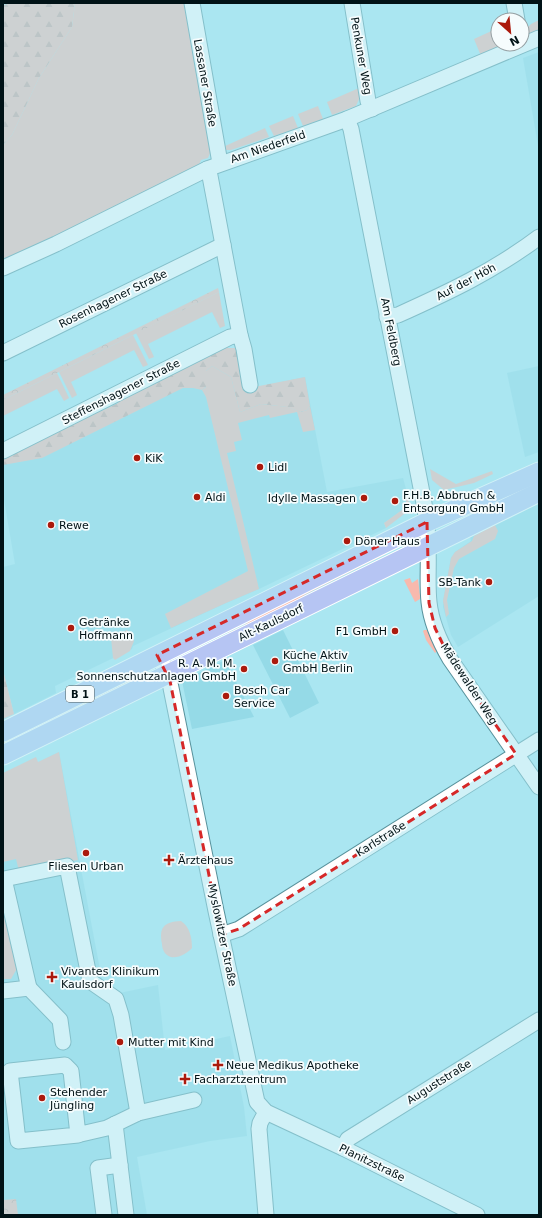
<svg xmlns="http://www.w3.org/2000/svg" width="542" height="1218" font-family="'DejaVu Sans',sans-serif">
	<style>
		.built { fill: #95dae7 }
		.green { fill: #f8b9ad }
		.forest { fill: url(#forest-firs) }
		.park { fill: url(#park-crowns) }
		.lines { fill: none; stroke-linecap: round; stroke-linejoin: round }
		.minor-casing { stroke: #58929c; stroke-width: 17 }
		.major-casing { stroke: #fff; stroke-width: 21 }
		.minor { stroke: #fff; stroke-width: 15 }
		.major { stroke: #b6c5f3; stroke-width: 19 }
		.marked { fill: none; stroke: #d62828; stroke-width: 3; stroke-dasharray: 8 5; stroke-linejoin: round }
		.poi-dot { fill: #ab1a0d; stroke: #f6fcfd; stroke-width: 1.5 }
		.labels { text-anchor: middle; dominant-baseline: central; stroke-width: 3.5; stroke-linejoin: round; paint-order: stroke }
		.shield { fill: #f6fcfd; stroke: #4a585b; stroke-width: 1 }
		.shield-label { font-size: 10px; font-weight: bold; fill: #001216 }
		.street-label { font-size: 11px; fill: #001216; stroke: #f6fcfd }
		.poi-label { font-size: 11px; fill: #001216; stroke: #f6fcfd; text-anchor: start }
	</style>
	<defs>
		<pattern id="forest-firs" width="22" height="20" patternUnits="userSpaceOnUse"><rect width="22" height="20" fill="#f8b9ad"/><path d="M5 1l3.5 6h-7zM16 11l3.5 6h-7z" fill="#d39e94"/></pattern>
		<pattern id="park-crowns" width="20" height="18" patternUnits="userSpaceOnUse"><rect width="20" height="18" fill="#f8b9ad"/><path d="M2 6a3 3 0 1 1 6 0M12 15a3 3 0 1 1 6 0" fill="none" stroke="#d39e94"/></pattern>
	</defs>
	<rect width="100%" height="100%" fill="#aae6f1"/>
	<g class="built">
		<path d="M539 52V151L523 58Z"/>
		<path d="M228 348 257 387 305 377 327 492 403 478 406 489 407 507 384 523 386 528 259 589 226 603 133 646 132 649 55 686 56 693 14 714 3 670V567L15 564 3 494V459Z"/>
		<path d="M539 366V452L525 457 507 373Z"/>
		<path d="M539 503V596L458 647 451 635 443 607V601L451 558 455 552 471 541 470 537Z"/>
		<path d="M283 630 319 703 290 718 253 645Z"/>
		<path d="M225 660 254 717 192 729 182 681Z"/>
		<path d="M59 752 105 996 158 985 165 1050 230 1036 244 1107 247 1136 210 1141 137 1157 147 1215H3V780Z"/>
	</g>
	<g class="green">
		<path d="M75 3H186L211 151 208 158 201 160 199 165 76 227 3 261V145L12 135 39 78 72 27Z"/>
		<path d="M539 20V31L533 34 525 32 524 31 531 24Z"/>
		<path d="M498 28V44H508L481 56 474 39Z"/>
		<path d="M359 88 360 97 356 106 332 115 327 102Z"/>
		<path d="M318 106 323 119 303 126 298 114Z"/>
		<path d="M293 116 298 128 274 136 269 126Z"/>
		<path d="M265 128 269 137 231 150H223V147Z"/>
		<path d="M219 292 225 326 220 328 212 312 148 344 154 357 149 359 136 333Z"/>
		<path d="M133 335 148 365 143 367 134 350 71 382 77 395 72 398 59 372Z"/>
		<path d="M212 366 231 377 240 412 261 404 288 407 301 412 307 410 310 406 315 430 303 432 297 412 270 418 269 415 238 423 242 440 234 442 236 451 227 453 259 589 226 603 171 628 165 614 248 571 206 397 202 390 206 387V371Z"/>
		<path d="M57 373 69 398 64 401 57 389 3 416V400Z"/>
		<path d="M430 469 456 484 492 471 493 474 474 483 444 490 432 480Z"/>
		<path d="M406 489 410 507 408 511 386 528 384 523 406 507Z"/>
		<path d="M495 525 498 531 495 539 459 559 454 568 447 600 449 614 446 617 443 601 451 558 455 552 472 541 474 536Z"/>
		<path d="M384 551 386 554 306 594 272 616 230 636 228 633 243 626 270 608Z"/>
		<path d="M410 578 412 583 418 579 420 596V599L415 602 404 580Z"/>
		<path d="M127 630 134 641 130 651 115 660 113 658 111 638Z"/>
		<path d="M424 630H427L437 651 435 653 426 640 423 631Z"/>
		<path d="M135 674 138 681 3 747V738Z"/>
		<path d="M59 752 78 860 19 871 16 859 3 862V773L36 757 38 762Z"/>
		<path d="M3 887 19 965 11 979H3Z"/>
		<path d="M181 921C190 927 192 938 192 948 187 954 174 961 167 955 164 953 162 948 162 944 159 928 163 922 181 921Z"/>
	</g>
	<g class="forest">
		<path d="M13 3H75L72 27 39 78 12 135 3 145V5Z"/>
		<path d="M228 344V348H240L254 387 305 377 310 406 307 410 301 412 287 407 261 404 240 412 231 377 212 366 206 371 211 382 202 390 193 388H183L42 458 3 465V454L96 408 99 412 118 403 119 397Z"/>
		<path d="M3 670 14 714 3 719Z"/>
	</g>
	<g class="park">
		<path d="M218 288 219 292 3 400V395Z"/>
		<path d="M16 1199 18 1215H3V1200Z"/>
	</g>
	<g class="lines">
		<g class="minor-casing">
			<g id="minor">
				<path d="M192 3 220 163"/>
				<path d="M352 3 368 101 372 109"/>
				<path d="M514 3 517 20"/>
				<path d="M347 119 351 129 423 498C426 514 428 530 428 547 429 565 427 584 429 602 431 622 440 642 450 659L539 787"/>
				<path d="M207 169 210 176 240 335 244 349 250 385"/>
				<path d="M3 268 56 244 207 169 347 119 539 38"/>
				<path d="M387 317 398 315C449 292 494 271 539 237"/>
				<path d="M3 353 223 245"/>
				<path d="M3 451 230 337 240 335"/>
				<path d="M157 655 168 673 216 911 257 1102 266 1112 343 1148 477 1215"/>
				<path d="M221 935 239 929 539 740"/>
				<path d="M29 988 60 1020 63 1042"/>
				<path d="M3 991 29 988 4 879 67 866 90 981 116 999 121 1015 138 1113"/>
				<path d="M266 1112 260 1123 259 1129 266 1215"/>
				<path d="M115 1124 126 1215"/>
				<path d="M78 1135 71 1071 65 1065 10 1071 18 1141 78 1135 81 1134 107 1128 138 1113 194 1100"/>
				<path d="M343 1148 348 1139 539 1020"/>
				<path d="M104 1215 98 1168 120 1165"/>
			</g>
		</g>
		<g class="major-casing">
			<g id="major">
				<path d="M3 732 427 522 539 472"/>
				<path d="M3 755 539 492"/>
			</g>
		</g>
		<use href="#minor" class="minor"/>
		<use href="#major" class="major"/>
	</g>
	<path d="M0 0H542V1218H0ZM427 522 429 603 435 628 450 659 516 754 239 929 221 935 170 681 157 655Z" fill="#aae6f1" fill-opacity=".55" fill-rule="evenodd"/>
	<path class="marked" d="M427 522 429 603 435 628 450 659 516 754 239 929 221 935 170 681 157 655Z"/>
	<g class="poi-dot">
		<circle cx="137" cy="458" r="4"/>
		<circle cx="260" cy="467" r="4"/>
		<circle cx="197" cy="497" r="4"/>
		<circle cx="364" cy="498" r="4"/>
		<circle cx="395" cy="501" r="4"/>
		<circle cx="51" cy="525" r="4"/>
		<circle cx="347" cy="541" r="4"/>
		<circle cx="489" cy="582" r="4"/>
		<circle cx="71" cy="628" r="4"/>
		<circle cx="395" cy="631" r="4"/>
		<circle cx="275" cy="661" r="4"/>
		<circle cx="244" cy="669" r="4"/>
		<circle cx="226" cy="696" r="4"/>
		<circle cx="86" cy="853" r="4"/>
		<path d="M167 854h4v4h4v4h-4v4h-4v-4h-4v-4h4z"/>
		<path d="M50 971h4v4h4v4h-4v4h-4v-4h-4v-4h4z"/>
		<circle cx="120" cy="1042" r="4"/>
		<path d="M216 1059h4v4h4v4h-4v4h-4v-4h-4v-4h4z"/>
		<path d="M183 1073h4v4h4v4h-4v4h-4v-4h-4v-4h4z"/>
		<circle cx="42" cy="1098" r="4"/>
	</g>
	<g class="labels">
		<rect class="shield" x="66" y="686" width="28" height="16" rx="3"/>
		<g class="shield-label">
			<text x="80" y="694">B 1</text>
		</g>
		<g class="street-label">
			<text transform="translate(361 56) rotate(80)">Penkuner Weg</text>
			<text transform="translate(205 83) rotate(80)">Lassaner Straße</text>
			<text transform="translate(268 147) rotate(-19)">Am Niederfeld</text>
			<text transform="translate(466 282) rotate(-28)">Auf der Höh</text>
			<text transform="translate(113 299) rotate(-26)">Rosenhagener Straße</text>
			<text transform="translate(391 332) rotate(79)">Am Feldberg</text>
			<text transform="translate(121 392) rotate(-27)">Steffenshagener Straße</text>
			<text transform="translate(271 623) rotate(-26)">Alt-Kaulsdorf</text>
			<text transform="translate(469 684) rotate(57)">Mädewalder Weg</text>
			<text transform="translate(381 839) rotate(-32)">Karlstraße</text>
			<text transform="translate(222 935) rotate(78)">Myslowitzer Straße</text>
			<text transform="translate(439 1082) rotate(-32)">Auguststraße</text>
			<text transform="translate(372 1163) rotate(26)">Planitzstraße</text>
		</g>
		<g class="poi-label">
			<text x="145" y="458">KiK</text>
			<text x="268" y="467">Lidl</text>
			<text x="403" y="495">F.H.B. Abbruch &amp;<tspan x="403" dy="13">Entsorgung GmbH</tspan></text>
			<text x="205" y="497">Aldi</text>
			<text x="356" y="498" text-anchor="end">Idylle Massagen</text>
			<text x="59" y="525">Rewe</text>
			<text x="355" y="541">Döner Haus</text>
			<text x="481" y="582" text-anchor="end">SB-Tank</text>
			<text x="79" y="622">Getränke<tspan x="79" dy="13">Hoffmann</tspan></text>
			<text x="387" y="631" text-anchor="end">F1 GmbH</text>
			<text x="283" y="655">Küche Aktiv<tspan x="283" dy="13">GmbH Berlin</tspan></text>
			<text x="236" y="663" text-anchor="end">R. A. M. M.<tspan x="236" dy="13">Sonnenschutzanlagen GmbH</tspan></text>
			<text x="234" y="690">Bosch Car<tspan x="234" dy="13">Service</tspan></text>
			<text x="178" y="860">Ärztehaus</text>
			<text x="86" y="866" text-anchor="middle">Fliesen Urban</text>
			<text x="61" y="971">Vivantes Klinikum<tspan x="61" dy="13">Kaulsdorf</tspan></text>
			<text x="128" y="1042">Mutter mit Kind</text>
			<text x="226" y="1065">Neue Medikus Apotheke</text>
			<text x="194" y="1079">Facharztzentrum</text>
			<text x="50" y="1092">Stehender<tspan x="50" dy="13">Jüngling</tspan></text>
		</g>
	</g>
	<rect width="542" height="1218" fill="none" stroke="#001216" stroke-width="8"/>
	<g transform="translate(510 32) rotate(153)"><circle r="19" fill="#f6fcfd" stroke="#949ea1"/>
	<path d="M0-3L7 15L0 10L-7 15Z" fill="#ab1a0d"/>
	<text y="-6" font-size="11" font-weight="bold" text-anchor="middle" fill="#001216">N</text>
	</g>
</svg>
